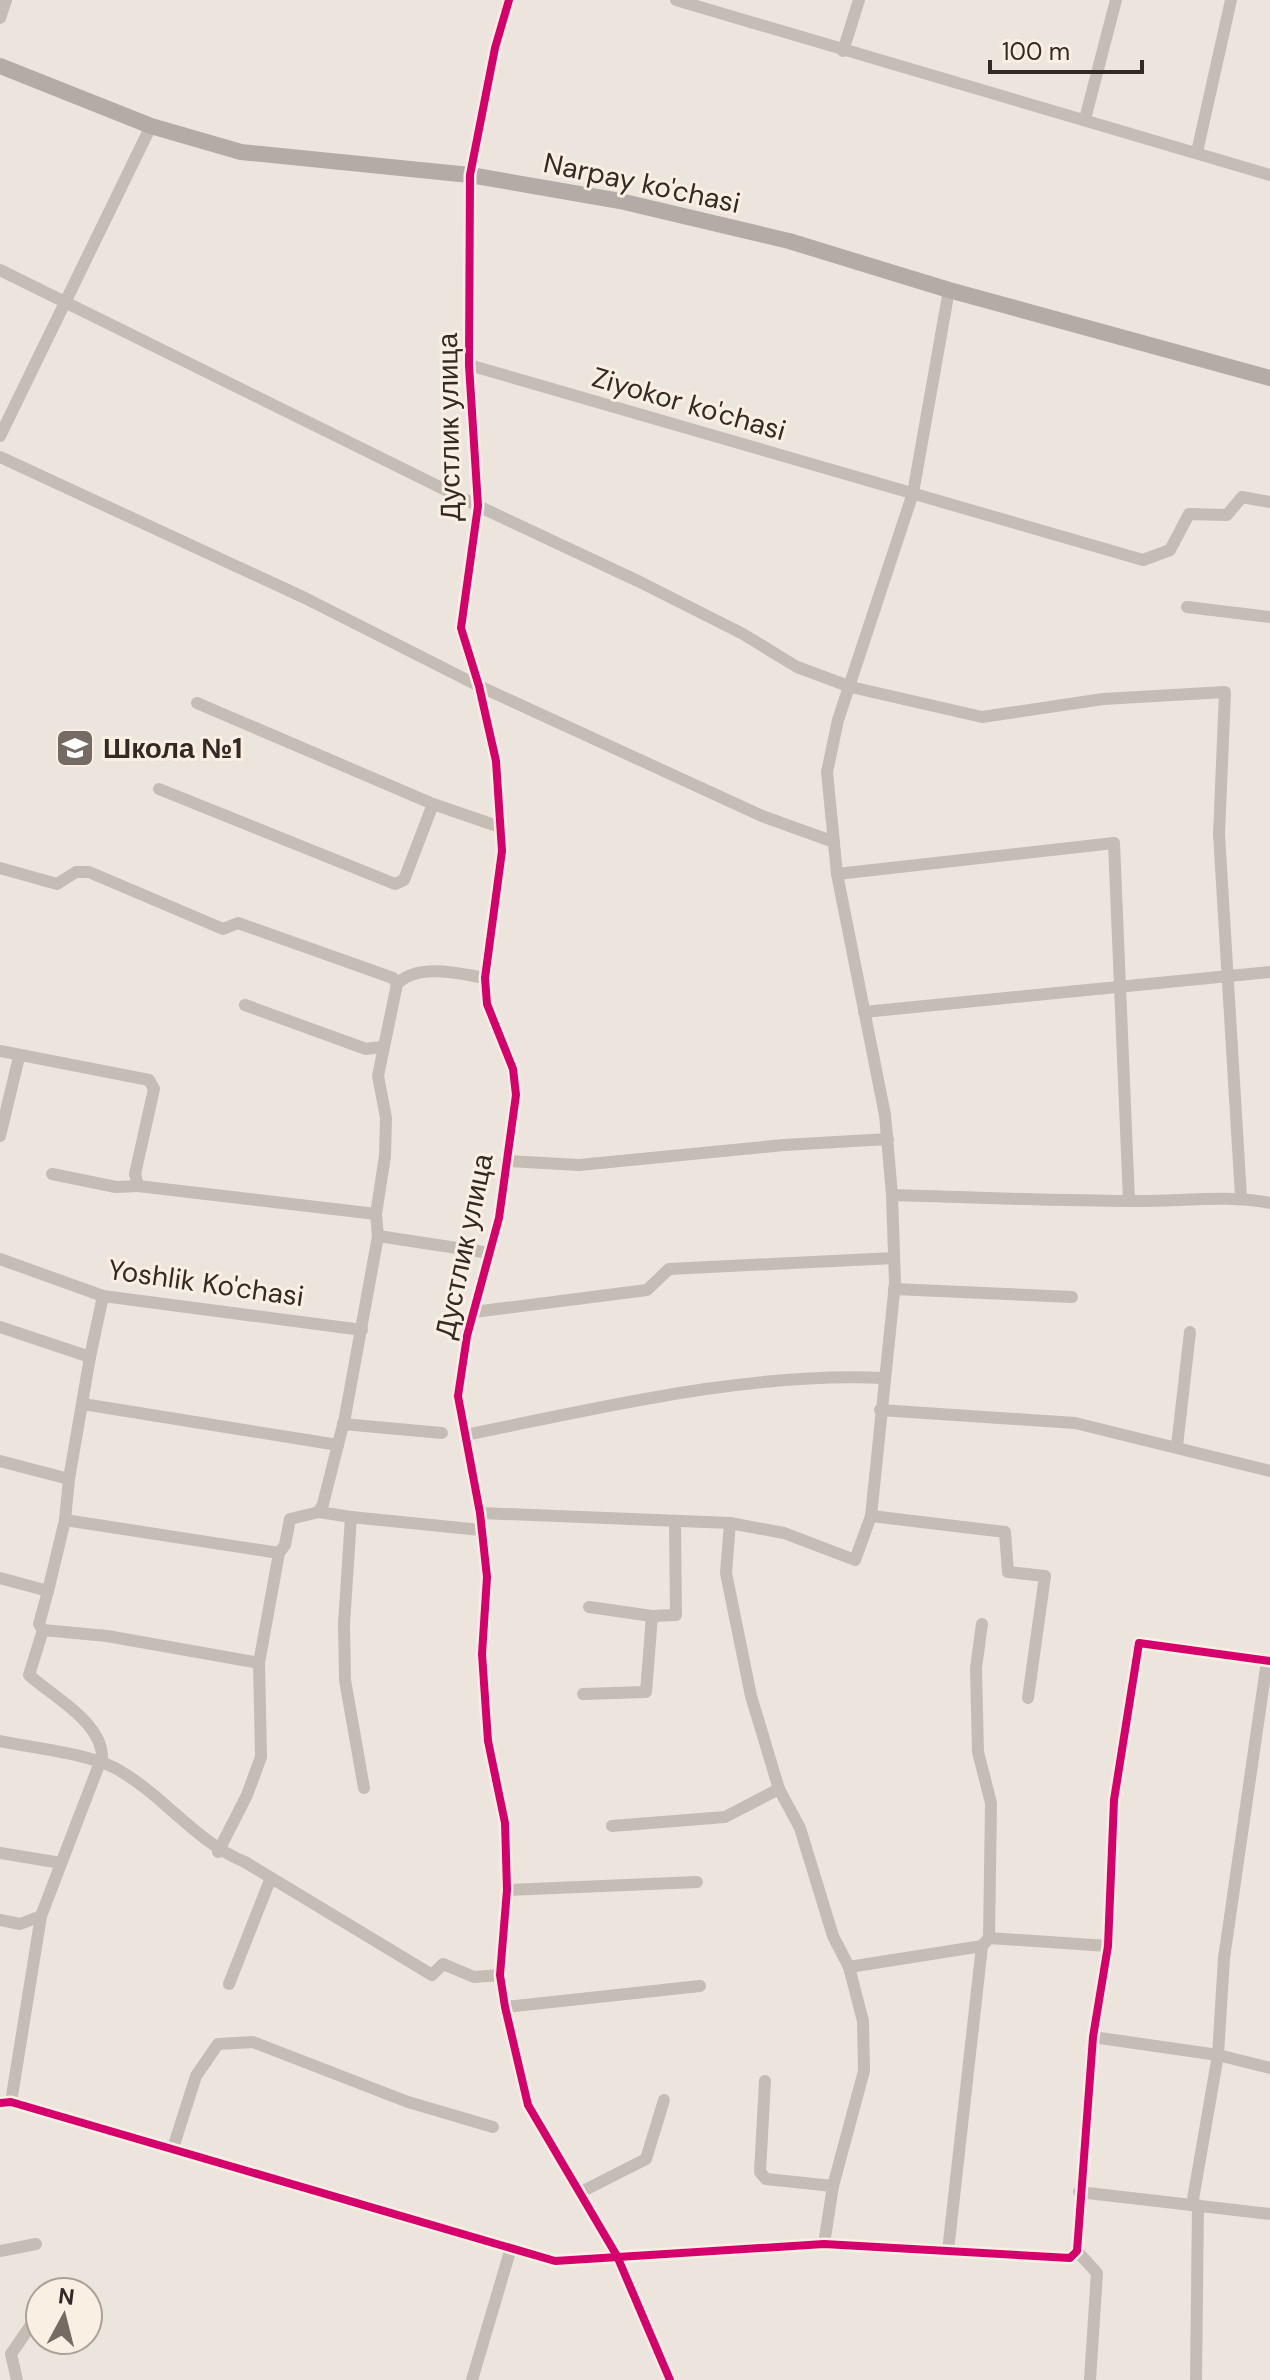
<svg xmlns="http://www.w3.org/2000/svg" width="1270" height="2380" font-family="'DM Sans',sans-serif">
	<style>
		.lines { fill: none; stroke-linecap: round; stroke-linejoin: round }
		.minor { stroke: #c4bdb6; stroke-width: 12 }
		.major { stroke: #b2aba6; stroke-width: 16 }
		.cycleway-casing { stroke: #f9f0e3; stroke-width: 13 }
		.cycleway { stroke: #d6006c; stroke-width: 8 }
		.labels { text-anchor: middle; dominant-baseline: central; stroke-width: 6; stroke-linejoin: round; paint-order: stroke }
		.street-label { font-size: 28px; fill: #342a25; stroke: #f9f0e3 }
		.poi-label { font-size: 28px; font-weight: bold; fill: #342a25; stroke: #f9f0e3; text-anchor: start }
	</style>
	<rect width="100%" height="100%" fill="#ebe5dd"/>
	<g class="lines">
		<g class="minor">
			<path d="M509 0 495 48 470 175 469 365 478 506 461 628 479 686 496 761 502 851 485 978 487 1004 513 1069 516 1095 499 1218 467 1336 458 1396 480 1513 487 1577 482 1654 488 1741 505 1823 507 1890 500 1975 505 2007 528 2105 617 2256 670 2380"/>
			<path d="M676 0 1270 175"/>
			<path d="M0 18 6 0"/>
			<path d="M843 51 859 0"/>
			<path d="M1085 119 1116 0"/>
			<path d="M1197 152 1231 0"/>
			<path d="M0 270 478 506 640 582 743 634 797 667 851 687 982 717 1103 699 1225 692 1219 834 1241 1197"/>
			<path d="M949 290 913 493 838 720 827 772 837 874 885 1115 892 1195 895 1283 871 1516 1005 1532 1008 1572 1045 1576 1028 1698"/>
			<path d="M469 365 1143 560 1170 550 1189 514 1227 515 1242 497 1270 502"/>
			<path d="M0 436 151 126"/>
			<path d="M0 457 305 598 479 686 762 816 834 842"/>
			<path d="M1187 607 1270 617"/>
			<path d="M197 703 433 804 500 827"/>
			<path d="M159 789 395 884 404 880 433 804"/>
			<path d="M0 868 57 884 76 872H89L223 929 238 923 393 978 397 984 378 1076 386 1118 385 1156 376 1214 378 1236 345 1417 323 1504 319 1512 290 1519 285 1545 279 1553 259 1663 261 1757 247 1795 218 1852"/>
			<path d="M837 874 1114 843 1129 1201"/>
			<path d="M397 984C417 963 458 973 485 978"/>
			<path d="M245 1005 366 1049 381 1047"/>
			<path d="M864 1012 1270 972"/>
			<path d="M0 1051 149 1080 154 1089 135 1174 138 1186 376 1214"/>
			<path d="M0 1136 19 1057"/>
			<path d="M506 1161 579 1165 784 1145 888 1139"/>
			<path d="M52 1174 116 1187 138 1186"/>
			<path d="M892 1195C972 1197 1051 1201 1131 1201 1175 1202 1229 1194 1270 1203"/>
			<path d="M378 1236 490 1253"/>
			<path d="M0 1259 103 1296 362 1330"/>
			<path d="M894 1289 1072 1297"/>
			<path d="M474 1312 647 1290 669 1269 894 1258"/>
			<path d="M0 1327 90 1357 103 1296"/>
			<path d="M83 1404 338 1445"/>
			<path d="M880 1410 1075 1423 1270 1471"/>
			<path d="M343 1424 442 1433"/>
			<path d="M465 1435C601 1408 744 1372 883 1378"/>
			<path d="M1177 1446 1190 1332"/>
			<path d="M0 1461 69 1479 90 1357"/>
			<path d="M319 1512 351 1517 344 1624 345 1680 364 1788"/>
			<path d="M480 1513 730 1523 784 1533 855 1560 871 1516"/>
			<path d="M351 1517 481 1530"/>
			<path d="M65 1520 279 1553"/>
			<path d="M730 1523 726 1573 751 1696 779 1789 800 1828 833 1936 849 1967 863 2021 864 2071 833 2186 824 2244"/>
			<path d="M0 1578 48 1591 39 1624 43 1630 107 1636 259 1663"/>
			<path d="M48 1591 65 1520 69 1479"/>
			<path d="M589 1607 652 1616 676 1615 675 1522"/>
			<path d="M982 1624 976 1668 978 1752 991 1803 989 1938"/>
			<path d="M583 1694 646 1692 652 1616"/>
			<path d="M0 1741C33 1748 86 1753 115 1768 163 1794 195 1842 245 1862L432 1975 443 1964 474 1977 500 1975"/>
			<path d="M612 1826 725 1817 779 1789"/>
			<path d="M0 1853 61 1863"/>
			<path d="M507 1890 697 1882"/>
			<path d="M0 1920 20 1924 41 1916 102 1757C102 1722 52 1696 29 1675L43 1630"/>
			<path d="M849 1967 982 1946"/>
			<path d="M229 1984 270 1880"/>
			<path d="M505 2007 700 1986"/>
			<path d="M1093 2037 1218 2055 1270 2068"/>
			<path d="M765 2081 760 2172 766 2179 833 2186"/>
			<path d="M11 2102 41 1916"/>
			<path d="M0 2103 11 2102 555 2261 824 2244 1070 2258 1077 2251 1093 2037 1108 1946 1114 1800 1139 1643 1270 1661"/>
			<path d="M173 2148 196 2076 218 2044 253 2042 408 2102 493 2127"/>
			<path d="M581 2192 646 2159 664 2100"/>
			<path d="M1079 2192 1270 2214"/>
			<path d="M1192 2205 1218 2055 1224 1958 1267 1661"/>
			<path d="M0 2251 36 2244"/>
			<path d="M948 2251 982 1946 989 1938 1108 1946"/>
			<path d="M1077 2251 1097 2273 1090 2380"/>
			<path d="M17 2380 11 2354 40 2312"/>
			<path d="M472 2380 511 2248"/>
			<path d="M1196 2380 1198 2205"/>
		</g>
		<path class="major" d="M0 66 151 126 241 152 470 175 620 201 789 241 949 290 1270 378"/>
		<g class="cycleway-casing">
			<g id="cycleway">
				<path d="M509 0 495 48 470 175 469 365 478 506 461 628 479 686 496 761 502 851 485 978 487 1004 513 1069 516 1095 499 1218 467 1336 458 1396 480 1513 487 1577 482 1654 488 1741 505 1823 507 1890 500 1975 505 2007 528 2105 617 2256 670 2380"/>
				<path d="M0 2103 11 2102 555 2261 824 2244 1070 2258 1077 2251 1093 2037 1108 1946 1114 1800 1139 1643 1270 1661"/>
			</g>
		</g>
		<use href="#cycleway" class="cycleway"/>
	</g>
	<defs>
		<g id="school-square" transform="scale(2)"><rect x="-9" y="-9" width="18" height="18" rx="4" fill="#746b65" stroke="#f9f0e3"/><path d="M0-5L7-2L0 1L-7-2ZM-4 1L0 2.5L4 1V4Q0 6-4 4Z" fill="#fff"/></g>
	</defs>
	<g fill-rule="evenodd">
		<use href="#school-square" x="75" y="748"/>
	</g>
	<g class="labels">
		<g class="street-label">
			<text transform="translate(642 183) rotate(12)">Narpay ko'chasi</text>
			<text transform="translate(689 404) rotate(16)">Ziyokor ko'chasi</text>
			<text transform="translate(449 427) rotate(-91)">Дустлик улица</text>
			<text transform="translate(464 1246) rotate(-78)">Дустлик улица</text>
			<text transform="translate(206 1283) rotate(8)">Yoshlik Ko'chasi</text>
		</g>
		<g class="poi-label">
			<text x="103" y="748">Школа №1</text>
		</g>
	</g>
	<g transform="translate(64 2316) rotate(7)"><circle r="38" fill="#f9f0e3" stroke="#aaa197" stroke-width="2"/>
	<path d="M0-6L14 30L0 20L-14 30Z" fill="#746b65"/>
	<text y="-12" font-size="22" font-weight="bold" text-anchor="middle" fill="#342a25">N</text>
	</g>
	<path d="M990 60v12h152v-12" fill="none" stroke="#342a25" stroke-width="4"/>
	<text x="1002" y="60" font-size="24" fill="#342a25" stroke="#f9f0e3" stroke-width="6" paint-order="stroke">100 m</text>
</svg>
